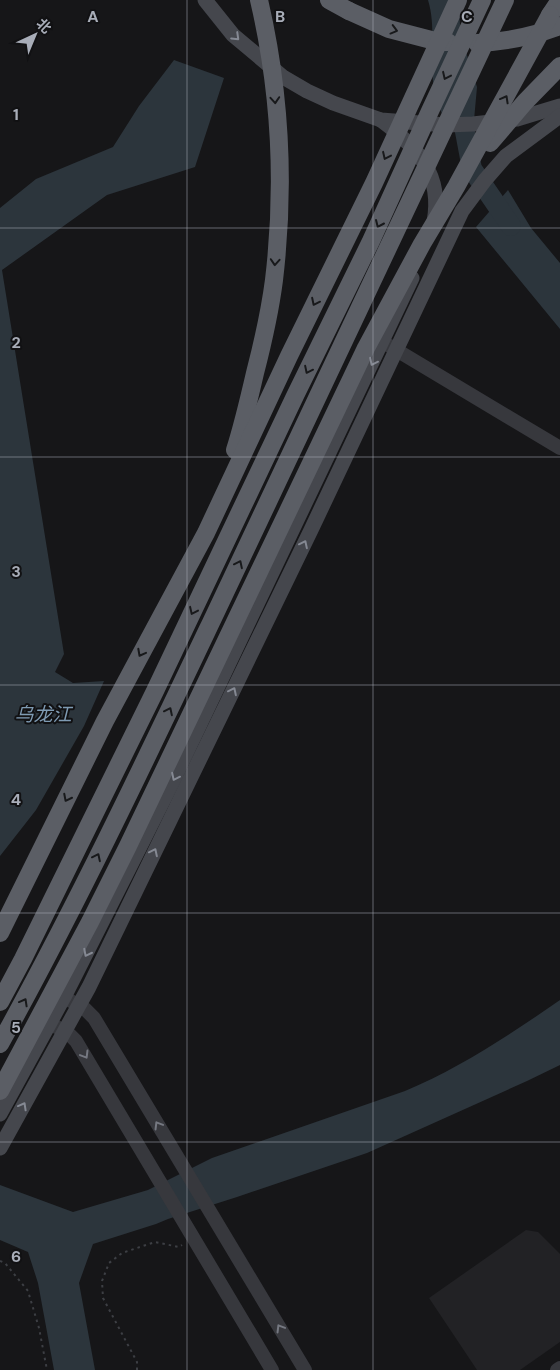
<svg xmlns="http://www.w3.org/2000/svg" width="560" height="1370" font-family="'DM Sans','Noto Sans SC',sans-serif">
	<style>
		.built { fill: #222225 }
		.water { fill: #2c353c }
		.lines { fill: none; stroke-linecap: round; stroke-linejoin: round }
		.river { stroke: #2c353c; stroke-width: 20 }
		.path { stroke: #3d3f44; stroke-width: 2; stroke-dasharray: 2.5 4; stroke-linecap: butt }
		.tertiary { stroke: #37383d; stroke-width: 14 }
		.secondary { stroke: #45474d; stroke-width: 15 }
		.trunk { stroke: #5b5e65; stroke-width: 18 }
		.trunk-bridge { stroke: #5b5e65; stroke-width: 18 }
		.oneway { stroke: #18191b }
		.oneway2 { stroke: #858993 }
		.oneway3 { stroke: #757881 }
		.grid { fill: none; stroke: #a8adb8; stroke-width: 1; stroke-opacity: 0.55 }
		.labels { text-anchor: middle; dominant-baseline: central; stroke-width: 4; stroke-linejoin: round; paint-order: stroke }
		.water-label { font-size: 19px; font-style: italic; fill: #7f9bb3; stroke: #111113 }
		.grid-label { font-size: 16px; text-anchor: middle; font-weight: bold; fill: #a8adb8; stroke: #111113; stroke-width: 4; stroke-linejoin: round; paint-order: stroke }
	</style>
	<rect width="100%" height="100%" fill="#161618"/>
	<path class="built" d="M526 1230 538 1232 560 1254V1342L520 1370H477L429 1298Z"/>
	<g class="water">
		<path d="M428 0H458L461 36 477 87 474 120 449 128C441 112 434 99 433 81 430 54 436 26 428 0Z"/>
		<path d="M174 60 224 78 195 167 107 195 2 270 64 654 55 672 73 683 104 681 84 726 36 810 0 856V208L36 179 113 147 139 106Z"/>
		<path d="M508 190 531 228 560 263V329L476 227Z"/>
		<path d="M560 1000V1065L527 1081 367 1153 237 1197 168 1219 156 1224 93 1244 79 1283 95 1370H54L38 1283 28 1252 0 1240V1185L73 1212 148 1190 212 1158 405 1091C460 1068 511 1034 560 1000Z"/>
	</g>
	<g class="lines">
		<path class="river" d="M460 105 472 169 511 226"/>
		<g class="path">
			<path d="M0 1261 5 1263 28 1291 39 1328 47 1370"/>
			<path d="M137 1370V1362L103 1298 102 1281 109 1263 122 1253 155 1242 179 1247 182 1245"/>
		</g>
		<g class="tertiary">
			<path d="M383 342 560 448"/>
			<path d="M69 1000 85 1009 94 1018 305 1370"/>
			<path d="M55 1026 70 1035 76 1041 272 1370"/>
			<path d="M557 1370 560 1368"/>
		</g>
		<g class="secondary">
			<path d="M205 0 233 35 283 77 307 91 333 103 381 120 446 125 473 124 517 119 560 106"/>
			<path d="M381 120C417 147 443 174 434 222"/>
			<path d="M0 1114 64 997 173 781 412 278"/>
			<path d="M0 1148 89 987 311 530 462 211 485 180 506 156 560 116"/>
		</g>
		<g class="trunk">
			<path d="M329 0 349 11"/>
			<path d="M550 15 560 0"/>
		</g>
		<g class="trunk-bridge">
			<path d="M349 11 389 29 439 42H448"/>
			<path d="M477 43C504 42 534 36 560 26"/>
			<path d="M490 143 525 102 560 66"/>
			<path d="M235 450C243 425 249 399 255 373 263 342 270 311 274 280 285 187 280 90 259 0"/>
			<path d="M0 933 105 721 206 533 289 356 374 183 458 0"/>
			<path d="M0 1002 23 959 155 691 295 396 371 241 430 111 482 0"/>
			<path d="M0 1044C78 903 147 757 216 612 313 408 409 204 505 0"/>
			<path d="M0 1091 90 922 128 846 366 348 422 244 456 187 550 15"/>
		</g>
	</g>
	<defs><path id="oneway-chevron" d="M-2-3.5L2.5 0L-2 3.5" fill="none" stroke-width="1.6" stroke-linecap="round" stroke-linejoin="round" transform="scale(1.25)"/></defs>
	<g class="oneway">
		<use href="#oneway-chevron" transform="translate(394 30) rotate(15)"/>
		<use href="#oneway-chevron" transform="translate(446 76) rotate(115)"/>
		<use href="#oneway-chevron" transform="translate(505 99) rotate(-61)"/>
		<use href="#oneway-chevron" transform="translate(275 100) rotate(86)"/>
		<use href="#oneway-chevron" transform="translate(386 156) rotate(115)"/>
		<use href="#oneway-chevron" transform="translate(379 224) rotate(114)"/>
		<use href="#oneway-chevron" transform="translate(275 262) rotate(94)"/>
		<use href="#oneway-chevron" transform="translate(315 302) rotate(116)"/>
		<use href="#oneway-chevron" transform="translate(308 370) rotate(116)"/>
		<use href="#oneway-chevron" transform="translate(239 564) rotate(-64)"/>
		<use href="#oneway-chevron" transform="translate(193 611) rotate(115)"/>
		<use href="#oneway-chevron" transform="translate(141 653) rotate(118)"/>
		<use href="#oneway-chevron" transform="translate(169 711) rotate(-64)"/>
		<use href="#oneway-chevron" transform="translate(67 798) rotate(117)"/>
		<use href="#oneway-chevron" transform="translate(97 857) rotate(-64)"/>
		<use href="#oneway-chevron" transform="translate(24 1002) rotate(-61)"/>
	</g>
	<g class="oneway2">
		<use href="#oneway-chevron" transform="translate(236 37) rotate(44)"/>
		<use href="#oneway-chevron" transform="translate(373 362) rotate(116)"/>
		<use href="#oneway-chevron" transform="translate(304 544) rotate(-64)"/>
		<use href="#oneway-chevron" transform="translate(233 691) rotate(-64)"/>
		<use href="#oneway-chevron" transform="translate(175 777) rotate(116)"/>
		<use href="#oneway-chevron" transform="translate(154 852) rotate(-64)"/>
		<use href="#oneway-chevron" transform="translate(87 953) rotate(117)"/>
		<use href="#oneway-chevron" transform="translate(23 1106) rotate(-61)"/>
	</g>
	<g class="oneway3">
		<use href="#oneway-chevron" transform="translate(85 1055) rotate(59)"/>
		<use href="#oneway-chevron" transform="translate(158 1125) rotate(-121)"/>
		<use href="#oneway-chevron" transform="translate(280 1328) rotate(-121)"/>
	</g>
	<path class="grid" d="M187 0V1370M373 0V1370M0 228H560M0 457H560M0 685H560M0 913H560M0 1142H560"/>
	<g class="labels">
		<g class="water-label">
			<text x="43" y="714">乌龙江</text>
		</g>
	</g>
	<g class="grid-label">
		<text x="93" y="22">A</text>
		<text x="280" y="22">B</text>
		<text x="467" y="22">C</text>
		<text x="16" y="120">1</text>
		<text x="16" y="348">2</text>
		<text x="16" y="577">3</text>
		<text x="16" y="805">4</text>
		<text x="16" y="1033">5</text>
		<text x="16" y="1262">6</text>
	</g>
	<g transform="translate(35 35) rotate(44)" stroke="#111113" stroke-width="4" paint-order="stroke">
	<path d="M0-4L9 19L0 12L-9 19Z" fill="#a8adb8"/>
	<text y="-8" font-size="14" font-weight="bold" text-anchor="middle" fill="#a8adb8">北</text>
	</g>
</svg>
